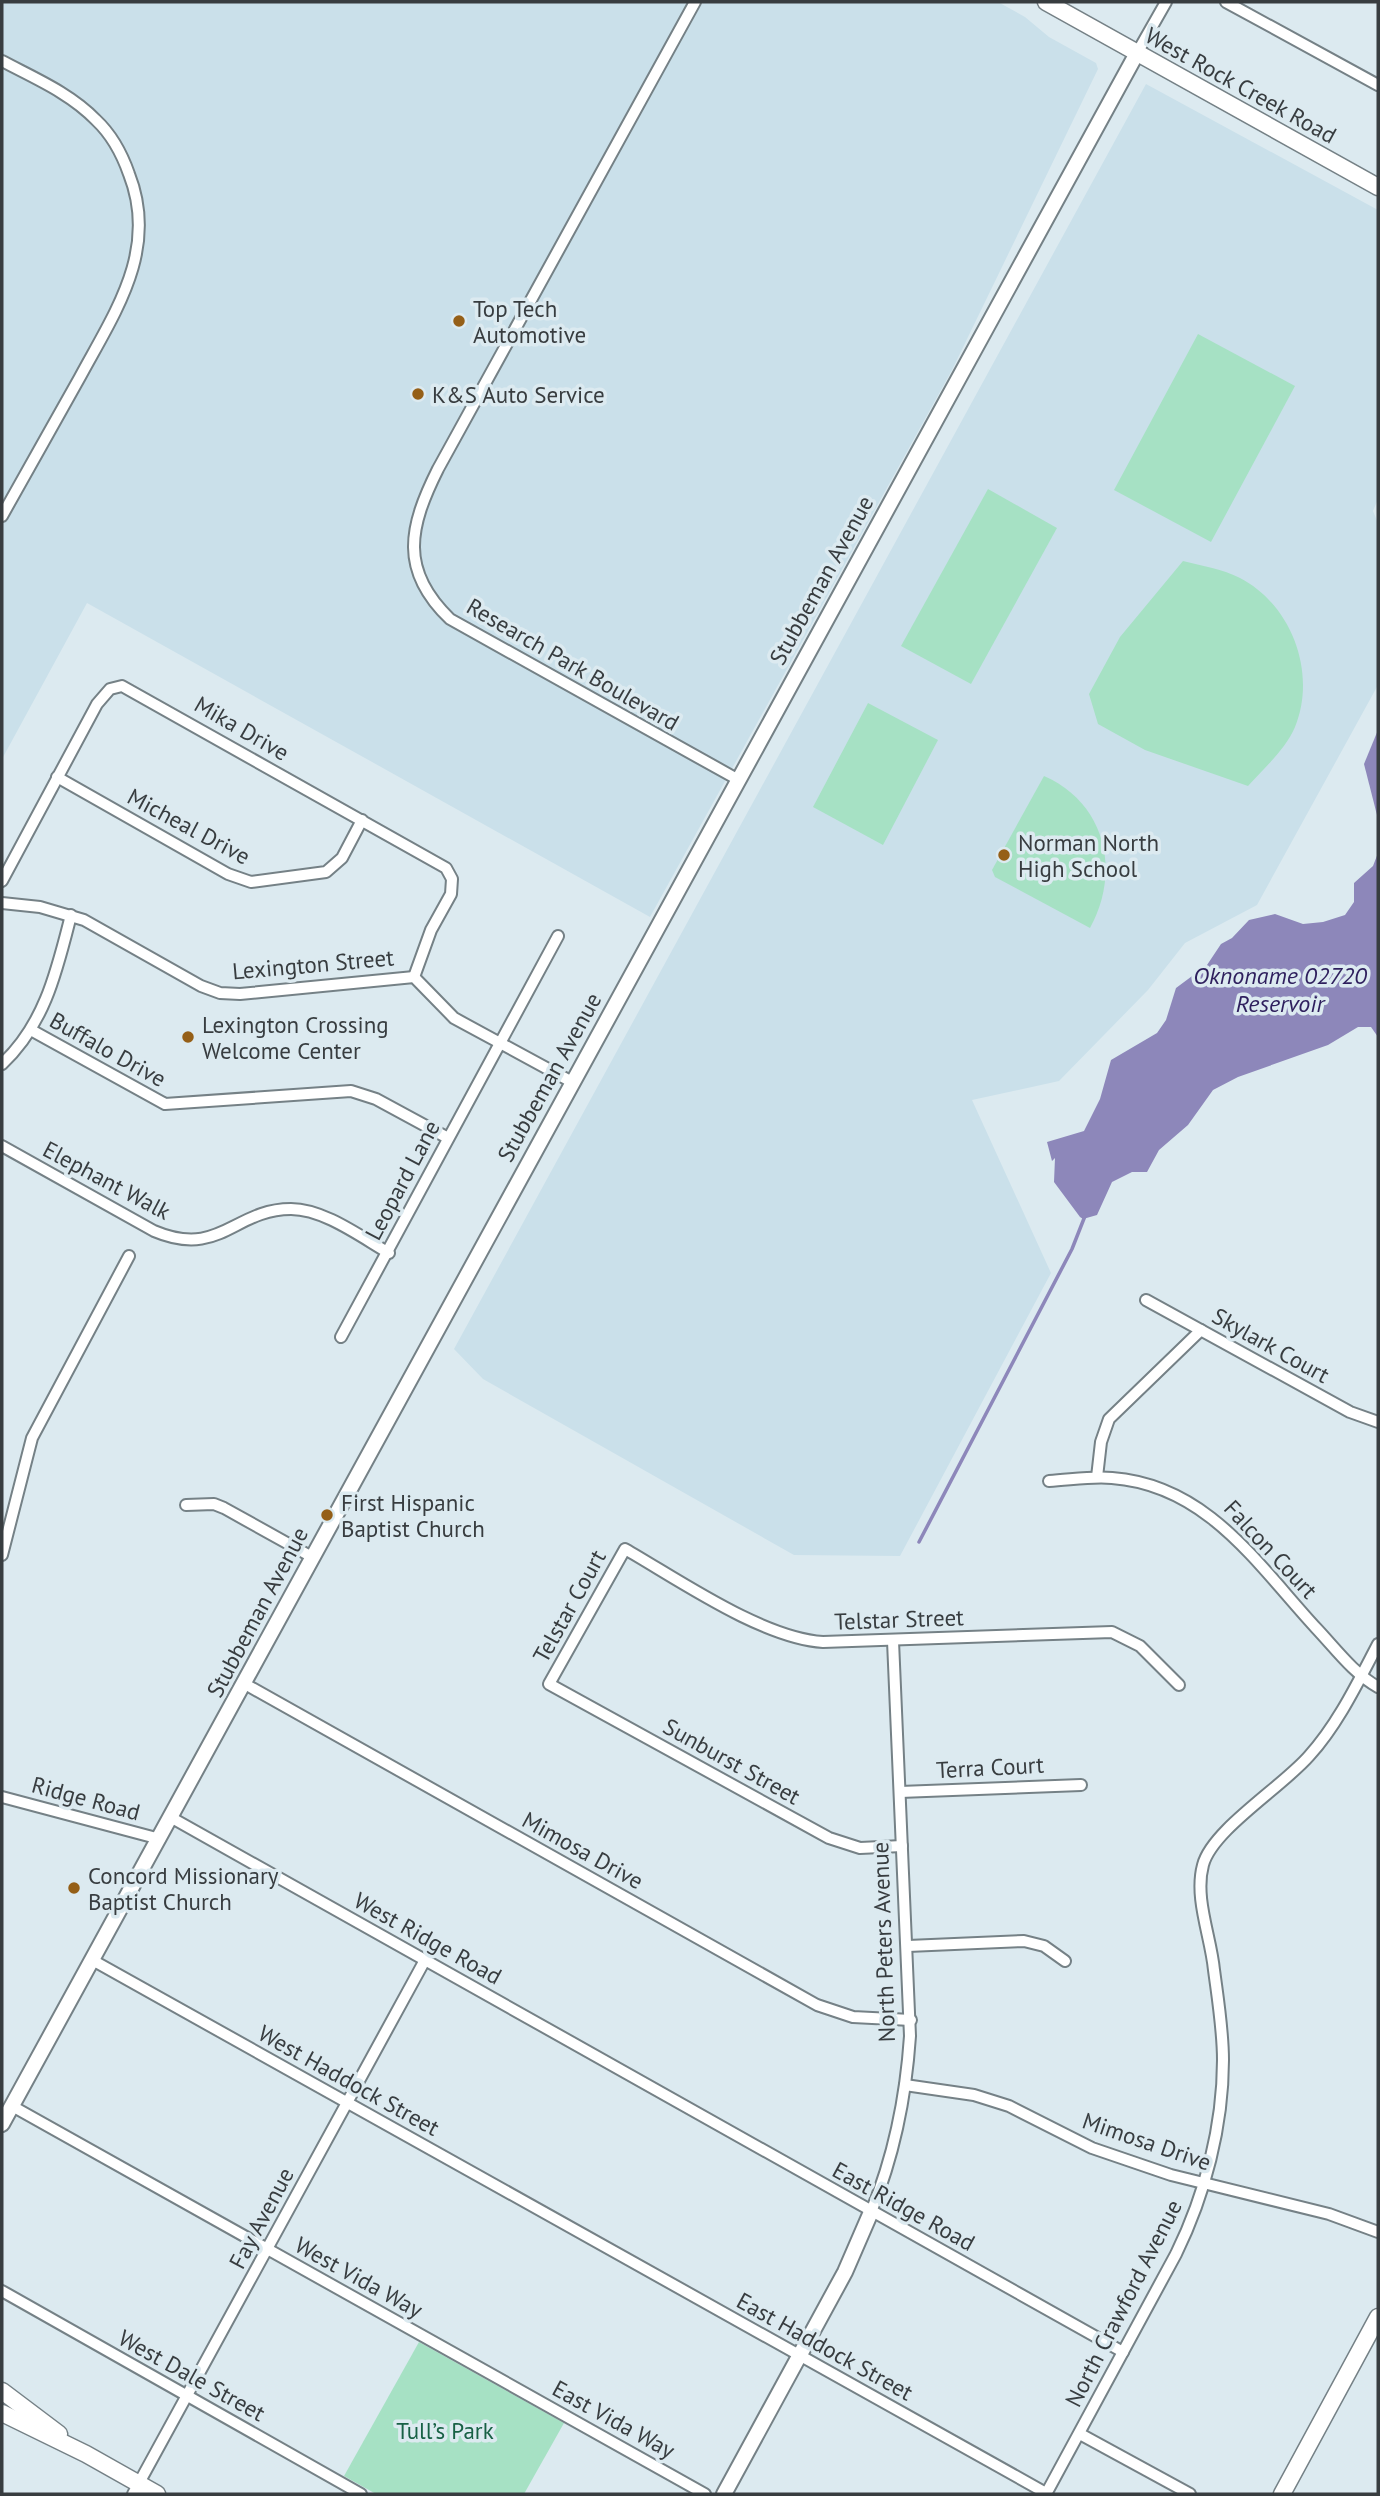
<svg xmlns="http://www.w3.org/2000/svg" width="1380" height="2496" font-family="'PT Sans',sans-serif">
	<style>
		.built { fill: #cae0ea }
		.green { fill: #a6e1c4 }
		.water { fill: #8d87ba }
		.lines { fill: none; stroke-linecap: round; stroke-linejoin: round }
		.stream { stroke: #8d87ba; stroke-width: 3.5 }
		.minor-casing { stroke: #758186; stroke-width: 14 }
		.tertiary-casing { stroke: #758186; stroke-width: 18 }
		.secondary-casing { stroke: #758186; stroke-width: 19 }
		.minor { stroke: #fff; stroke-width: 10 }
		.tertiary { stroke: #fff; stroke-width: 14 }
		.secondary { stroke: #fff; stroke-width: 16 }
		.poi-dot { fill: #955f17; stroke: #dceaf0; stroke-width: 2.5 }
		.labels { text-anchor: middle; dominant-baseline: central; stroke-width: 7; stroke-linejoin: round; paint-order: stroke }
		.street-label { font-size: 23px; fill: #383d40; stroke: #dceaf0 }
		.poi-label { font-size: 23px; fill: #383d40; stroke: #dceaf0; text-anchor: start }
		.park-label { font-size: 23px; fill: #186145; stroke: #dceaf0 }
		.water-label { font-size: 24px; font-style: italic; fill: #2e1f5d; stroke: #dceaf0 }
	</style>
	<rect width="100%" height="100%" fill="#dceaf0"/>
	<g class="built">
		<path d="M2 2H998L1025 17 1049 37 1096 63 1098 69 952 370 650 917 87 603 2 759Z"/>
		<path d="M1146 84 1378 210V499L1373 511 1378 523V685L1257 905 1185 943 1148 990 1059 1081 972 1100 1051 1273 900 1556 794 1555 483 1379 454 1349Z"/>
	</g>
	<g class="green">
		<path d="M1198 334 1295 386 1211 542 1114 490Z"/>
		<path d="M988 489 1057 528 971 684 901 646Z"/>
		<path d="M1183 561C1202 566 1223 569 1240 578 1292 605 1317 673 1295 727 1285 750 1265 767 1248 786L1145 750 1098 724 1089 694 1120 637Z"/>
		<path d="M868 703 938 740 883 845 813 807Z"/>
		<path d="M1044 776C1106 803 1121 872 1090 928L995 877 992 870Z"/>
		<path d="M419 2342 564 2423 524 2494H376L344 2476Z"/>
	</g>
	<g class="water">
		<path d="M1378 730V819L1364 764Z"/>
		<path d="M1378 853V1037L1371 1027H1358L1328 1045 1238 1077 1213 1090 1188 1125 1159 1150 1147 1172H1132L1112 1182 1097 1215 1083 1219 1080 1217 1054 1182 1055 1158 1052 1161 1047 1142 1084 1131 1100 1099 1111 1060 1157 1033 1166 1020 1176 988 1207 965 1221 944 1232 938 1249 920 1275 914 1303 924 1323 922 1345 915 1354 902V883L1373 866Z"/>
	</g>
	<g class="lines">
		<path class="stream" d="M919 1542 1072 1249 1085 1216"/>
		<g class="minor-casing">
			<g id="minor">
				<path d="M695 2 438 469C409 527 399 570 450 619L737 779"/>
				<path d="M1226 2 1378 85"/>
				<path d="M1137 53 1166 2"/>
				<path d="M2 61C34 78 70 93 96 120 112 135 122 154 129 174 159 250 115 312 80 377 54 423 28 470 2 516"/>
				<path d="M57 777 228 874 251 882 326 872 342 858 362 820"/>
				<path d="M2 881 97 704 110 689 122 686 446 868 452 879 451 894 431 930 414 977"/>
				<path d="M2 903 40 907 84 920 201 986 220 993 240 994 414 977 454 1018 572 1082"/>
				<path d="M31 1030 165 1104 351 1091 376 1099 448 1138"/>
				<path d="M2 1064C45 1024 57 970 71 915"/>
				<path d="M2 1146 154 1231C220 1259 234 1209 291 1209 324 1209 361 1237 389 1253"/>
				<path d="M1146 1300 1350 1412 1378 1422"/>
				<path d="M341 1337 558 936"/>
				<path d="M1097 1477 1101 1442 1109 1419 1201 1330"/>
				<path d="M1049 1481C1070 1480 1091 1476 1112 1478 1207 1485 1257 1564 1316 1628 1335 1648 1354 1674 1378 1687"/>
				<path d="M186 1505 214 1504 224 1508 312 1557"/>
				<path d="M2 1555 32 1438 129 1256"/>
				<path d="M245 1684 817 2005 853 2017 911 2020"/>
				<path d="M900 1792 1081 1785"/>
				<path d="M2 1797 160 1839"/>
				<path d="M172 1818 1123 2352"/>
				<path d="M902 1846 860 1848 829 1838 549 1684 625 1549C679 1580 762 1638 823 1642L1112 1632 1140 1646 1179 1685"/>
				<path d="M908 1946 1024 1941 1044 1946 1065 1961"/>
				<path d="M94 1961 1046 2493"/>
				<path d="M905 2085 974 2095 1009 2106 1092 2148 1171 2175 1329 2214 1378 2232"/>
				<path d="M12 2106 705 2494"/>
				<path d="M871 2212C894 2156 906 2096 910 2036L893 1641"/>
				<path d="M2 2291 361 2494"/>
				<path d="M1080 2434 1190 2494"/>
				<path d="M133 2494 425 1960"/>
				<path d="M1046 2494 1176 2254C1205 2195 1223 2126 1223 2060 1223 2030 1218 2000 1214 1970 1211 1937 1194 1898 1203 1865 1212 1830 1282 1787 1309 1756 1338 1724 1358 1682 1378 1644"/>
			</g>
		</g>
		<g class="tertiary-casing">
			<g id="tertiary">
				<path d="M2 2124 1137 53"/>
				<path d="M724 2494 845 2272 871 2212"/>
			</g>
		</g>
		<g class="secondary-casing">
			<g id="secondary">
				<path d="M1046 2 1378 187"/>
				<path d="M2 2391 59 2434"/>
				<path d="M2 2413 86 2454 157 2494"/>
				<path d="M1282 2494 1378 2317"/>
			</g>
		</g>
		<use href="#minor" class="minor"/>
		<use href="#tertiary" class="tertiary"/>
		<use href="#secondary" class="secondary"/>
	</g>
	<g class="poi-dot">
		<circle cx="459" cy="321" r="7"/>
		<circle cx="418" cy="394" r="7"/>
		<circle cx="1004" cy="855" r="7"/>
		<circle cx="188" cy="1037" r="7"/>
		<circle cx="327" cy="1515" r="7"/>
		<circle cx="74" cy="1888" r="7"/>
	</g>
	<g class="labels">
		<g class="street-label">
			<text transform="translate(1241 85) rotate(29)">West Rock Creek Road</text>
			<text transform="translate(821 580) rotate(-61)">Stubbeman Avenue</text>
			<text transform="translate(573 664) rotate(30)">Research Park Boulevard</text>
			<text transform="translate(242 728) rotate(30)">Mika Drive</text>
			<text transform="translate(189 826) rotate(28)">Micheal Drive</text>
			<text transform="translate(313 964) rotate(-5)">Lexington Street</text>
			<text transform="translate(108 1049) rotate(29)">Buffalo Drive</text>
			<text transform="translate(549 1077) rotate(-61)">Stubbeman Avenue</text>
			<text transform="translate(107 1180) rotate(28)">Elephant Walk</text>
			<text transform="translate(402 1180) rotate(-62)">Leopard Lane</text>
			<text transform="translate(1271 1345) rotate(29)">Skylark Court</text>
			<text transform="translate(1271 1549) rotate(47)">Falcon Court</text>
			<text transform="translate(569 1606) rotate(-61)">Telstar Court</text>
			<text transform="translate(257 1612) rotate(-62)">Stubbeman Avenue</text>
			<text transform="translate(899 1619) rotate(-2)">Telstar Street</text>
			<text transform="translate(732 1761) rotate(29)">Sunburst Street</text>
			<text transform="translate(990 1767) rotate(-3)">Terra Court</text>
			<text transform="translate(86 1798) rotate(15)">Ridge Road</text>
			<text transform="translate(583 1850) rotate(29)">Mimosa Drive</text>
			<text transform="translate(428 1938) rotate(29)">West Ridge Road</text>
			<text transform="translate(883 1942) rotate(-92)">North Peters Avenue</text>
			<text transform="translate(349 2080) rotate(29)">West Haddock Street</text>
			<text transform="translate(1147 2141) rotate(19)">Mimosa Drive</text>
			<text transform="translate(904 2206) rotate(29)">East Ridge Road</text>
			<text transform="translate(261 2218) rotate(-62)">Fay Avenue</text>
			<text transform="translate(359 2277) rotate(29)">West Vida Way</text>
			<text transform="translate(1123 2303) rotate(-63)">North Crawford Avenue</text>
			<text transform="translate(825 2346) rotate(29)">East Haddock Street</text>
			<text transform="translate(192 2375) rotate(29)">West Dale Street</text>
			<text transform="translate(614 2419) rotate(29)">East Vida Way</text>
		</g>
		<g class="poi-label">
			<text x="473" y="308">Top Tech<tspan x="473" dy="26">Automotive</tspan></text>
			<text x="432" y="394">K&amp;S Auto Service</text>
			<text x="1018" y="842">Norman North<tspan x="1018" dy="26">High School</tspan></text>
			<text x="202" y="1024">Lexington Crossing<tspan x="202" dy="26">Welcome Center</tspan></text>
			<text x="341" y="1502">First Hispanic<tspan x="341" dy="26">Baptist Church</tspan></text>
			<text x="88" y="1875">Concord Missionary<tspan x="88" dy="26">Baptist Church</tspan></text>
		</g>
		<g class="park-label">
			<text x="445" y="2430">Tull’s Park</text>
		</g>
		<g class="water-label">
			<text x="1280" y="975">Oknoname 02720<tspan x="1280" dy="28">Reservoir</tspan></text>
		</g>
	</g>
	<rect width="1380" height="2496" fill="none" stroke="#383d40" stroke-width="7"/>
</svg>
